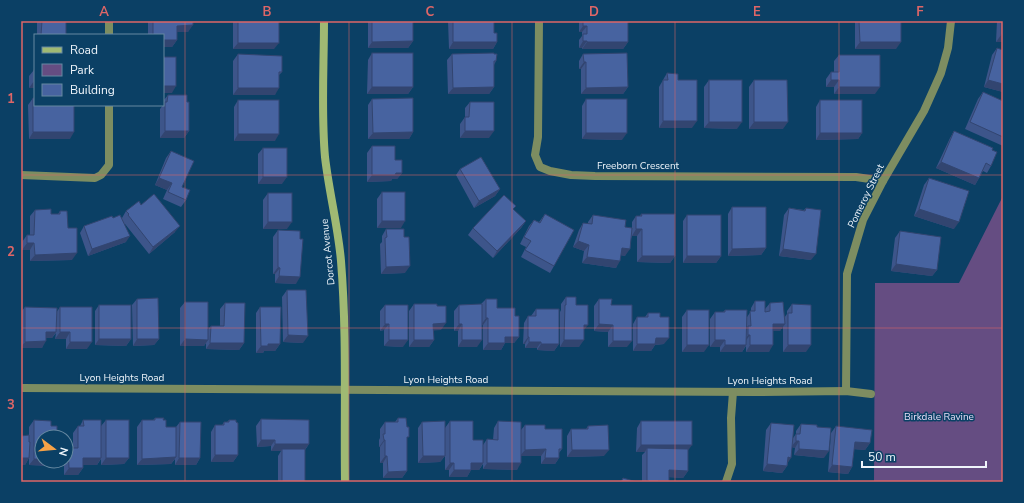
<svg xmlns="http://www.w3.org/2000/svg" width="1024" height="503" font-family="'Nunito Sans',sans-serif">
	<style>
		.green { fill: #654d82 }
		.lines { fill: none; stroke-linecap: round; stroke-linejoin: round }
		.street { stroke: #7d8d61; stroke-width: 8 }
		.secondary { stroke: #a0b973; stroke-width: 8 }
		.wall { fill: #3d558a }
		.shaded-wall { fill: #324570 }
		.building { fill: #4763a0; stroke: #324570 }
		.grid { fill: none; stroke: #de6667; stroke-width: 1; stroke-opacity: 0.55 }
		.labels { text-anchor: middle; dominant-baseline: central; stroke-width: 3; stroke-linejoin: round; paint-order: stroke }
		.street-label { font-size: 10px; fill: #eff5fb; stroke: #0b4065 }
		.park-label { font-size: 10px; fill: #e8ddf6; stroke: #0b4065 }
		.neatline { fill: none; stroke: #de6667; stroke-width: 1.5 }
		.grid-label { font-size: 13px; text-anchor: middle; font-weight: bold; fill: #de6667 }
	</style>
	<rect width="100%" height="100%" fill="#0b4065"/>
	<path class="green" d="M1003 196V482H874L875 283H959Z"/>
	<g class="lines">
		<g class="street">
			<path d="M539 21 538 137 535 155 540 167 550 171 571 175 595 176 856 177 883 181"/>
			<path d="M109 35V21"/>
			<path d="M21 175 95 178 101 175 109 165V105"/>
			<path d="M21 388 753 392 846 391 871 394"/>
			<path d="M846 391 847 274 863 220 883 181 924 111 941 73 948 48 951 21"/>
			<path d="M726 482 732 464 731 418 733 392"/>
		</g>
		<path class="secondary" d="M324 21C324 66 321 112 325 157 329 192 338 226 341 261 347 335 344 409 345 482"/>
	</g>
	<g class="wall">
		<rect x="37" y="21" width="29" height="14"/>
		<path d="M148 21H193L188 32H177V40L172 47H163V35H148Z"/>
		<path d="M233 21H279L274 49H233Z"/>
		<path d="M368 21H413V41L408 48H368Z"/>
		<path d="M448 21H494V33L497 42 493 49H449Z"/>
		<path d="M579 21H628V42L623 49H582V48H579V40L582 36V32H579Z"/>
		<path d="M855 21H901L896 49H855Z"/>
		<path d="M997 21H1003V42H996Z"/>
		<path d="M997 48 1003 92 984 87 992 55Z"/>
		<path d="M372 53 413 87 408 94H367L368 60Z"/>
		<path d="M238 54 282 72 279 75 275 95H233V61Z"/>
		<path d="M452 54 496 61 494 65V87L489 94H448L447 60Z"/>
		<path d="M583 54 628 87 623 94H581V69H579V61Z"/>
		<path d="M839 55 875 94H834V87H826V79L831 72H834V61Z"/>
		<path d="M34 70H35V88H29V76Z"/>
		<path d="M667 73 678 80 692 128H659V87Z"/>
		<path d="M709 80 737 129 704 128V87Z"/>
		<path d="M754 80 783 129H749V87Z"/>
		<path d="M983 92 1003 101V146L965 129 978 99Z"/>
		<path d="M168 95 187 102 189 131 184 138H160V109L163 105V101Z"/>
		<path d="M33 98 70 139H29L28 105Z"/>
		<path d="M372 99 413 132 409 139H368V105Z"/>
		<path d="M586 99 622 140 582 139V106Z"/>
		<path d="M238 100 275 141H234V107Z"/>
		<path d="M820 100 862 133 858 139 816 140V107Z"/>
		<path d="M470 102 489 138H460V124L465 117V108Z"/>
		<path d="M954 131 992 150 991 166 987 173 983 171 975 185 936 168 950 138Z"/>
		<path d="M372 146 395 160 402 173 397 179H392L391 181 367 182V153Z"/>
		<path d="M263 148 282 184H258V154Z"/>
		<path d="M171 151 182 187 186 200 181 207 163 199 167 190 155 185 166 158Z"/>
		<path d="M460 169 500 189 495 196 474 208 456 175Z"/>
		<path d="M929 178 954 229 914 216 924 185Z"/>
		<path d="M382 192 401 228H377V199Z"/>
		<path d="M268 193 287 229H263V200Z"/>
		<path d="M141 205 175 232 149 254 125 224 126 242 88 256 80 233 84 226 113 218H122L126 211Z"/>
		<path d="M732 207 766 248 761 255 728 256V214Z"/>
		<path d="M789 208 804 210 806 208 811 260 779 256 784 215Z"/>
		<path d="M35 210 51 214H58L60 211 68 228 72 260 30 261V250H22V242L27 235H30V216Z"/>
		<path d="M545 214 554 266 550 273 521 257 526 247 520 244 529 226 534 220 539 222Z"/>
		<path d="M641 214 675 256 670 263 637 262V236H632L625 256 621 255 616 268 582 263 584 251 573 247 579 230 583 223H588V222L593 215 625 227 632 228V222L636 216H640Z"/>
		<path d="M687 215 721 256 716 263H683V221Z"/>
		<path d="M526 221 521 228 493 258 468 235 473 228Z"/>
		<path d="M386 229 404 237 405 273 381 274 380 244 382 242V236Z"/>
		<path d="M278 230 296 284 275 283V274H273V237Z"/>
		<path d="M900 231 937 270 932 276 891 271 895 238Z"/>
		<path d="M287 290 303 343 283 342 282 297Z"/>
		<path d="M566 297 576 305 584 330 579 347H560V312L561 310V304Z"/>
		<path d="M137 299 159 339 154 345 133 346 132 305Z"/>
		<path d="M486 299 497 308 515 316 519 337 514 343H505L501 350H483V325H482L477 347H458V331H454V311L459 305 481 304Z"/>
		<path d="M599 299 611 305 627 347H608V332L594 331V306Z"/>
		<path d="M755 301 765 312V309L770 303 784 318 787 314V311L792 304 806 352H783V326L780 331H773L769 352H746V346L742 352H720V347H710V319L715 312H723L725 310 747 317 751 311V308Z"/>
		<path d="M185 302 208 329 211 326H220V309L225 303 244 343 239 350 206 349V343L204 346H180V308Z"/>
		<path d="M414 304 437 306 441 330H434V340L429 347H409V311Z"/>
		<path d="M99 305 131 339 126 346 95 345V311Z"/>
		<path d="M385 305 403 347 384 346V330L380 331V311Z"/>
		<path d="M25 307 56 313 60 307 87 349H66V339H55L56 333 52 338H46L42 348H21V312Z"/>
		<path d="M260 307 280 344 275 351H264L263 353H256V313Z"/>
		<path d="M536 309 559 344 554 351 537 350V348H525V344H523L524 323 528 316H531Z"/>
		<path d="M687 310 704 352H682V317Z"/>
		<path d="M648 313 660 317 664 344 655 345 651 351H633V324L637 317H645Z"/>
		<path d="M155 418 163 420 166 427H176L180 422 200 458 196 465H175V459L171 464 137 465V427L142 420H153Z"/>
		<path d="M398 418 407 440V471L402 478H383V463H380V447H379V440L380 438V429L385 422H395Z"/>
		<path d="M261 419 309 444 305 450V482H278V456L281 451H271V446L257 447 256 426Z"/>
		<path d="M34 420 42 461H56L52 466 29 465V458L25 465H21V436L29 442V427Z"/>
		<path d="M83 420 101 426 106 420 129 458 124 464 101 465V459L97 465H83V468L78 475H64V461H66V452L68 448H73V433L78 426H80Z"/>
		<path d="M229 420 238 455 233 462H211V432L215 425H222L224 422H227Z"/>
		<path d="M450 421 473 440 483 445 487 439 493 440 494 428 498 421 521 430 525 425 545 429 562 449 559 453V458L555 464H541V456H521L517 470 483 469V464L479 470H471L467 477H449V470H445V428Z"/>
		<path d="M641 421 688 450V471L683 478 669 477V482H642V455L645 452H636L637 428Z"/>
		<path d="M422 422 445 456 440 462 418 463V428Z"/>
		<path d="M771 423 793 438 796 434V431L801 424 817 427 824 458 794 455 795 448 792 447 787 466 782 473 763 471 766 430Z"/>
		<path d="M588 426 604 456 567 457V436L571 429H586Z"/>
		<path d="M836 426 870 443 865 450 854 449 852 467 848 474 828 472 831 433Z"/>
	</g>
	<g class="shaded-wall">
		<path d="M193 25 188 32H172L177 26Z"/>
		<path d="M583 26H587L582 32H579Z"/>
		<path d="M1001 35H1003V42H996Z"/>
		<path d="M163 40H177L172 47H163Z"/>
		<path d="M413 41 408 48H368L372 42Z"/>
		<path d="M583 41H587L582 48H579Z"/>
		<path d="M453 42H497L493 49H449Z"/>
		<path d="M587 42H628L623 49H582Z"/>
		<path d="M860 42H901L896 49H855Z"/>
		<path d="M238 43H279L274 49H233Z"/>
		<path d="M584 62H586L581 69H579Z"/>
		<path d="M831 80H839L834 87H826Z"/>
		<path d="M988 80 1003 84V92L984 87Z"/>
		<path d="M34 81H35V88H29Z"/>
		<path d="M163 86H176L172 93H163Z"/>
		<path d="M372 87H413L408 94H367Z"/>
		<path d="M494 87 489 94H448L453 88Z"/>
		<path d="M628 87 623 94H581L586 88Z"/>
		<path d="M839 87H880L875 94H834Z"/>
		<path d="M238 88H279L275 95H233Z"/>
		<path d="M663 121H697L692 128H659Z"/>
		<path d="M709 122H742L737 129 704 128Z"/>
		<path d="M754 122H788L783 129H749Z"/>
		<path d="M165 131H189L184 138H160Z"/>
		<path d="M465 131H494L489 138H460Z"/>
		<path d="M33 132H74L70 139H29Z"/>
		<path d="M413 132 409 139H368L373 133Z"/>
		<path d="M586 133H627L622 140 582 139Z"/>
		<path d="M820 133H862L858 139 816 140Z"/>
		<path d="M238 134H279L275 141H234Z"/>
		<path d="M941 162 979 178 975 185 936 168Z"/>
		<path d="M396 173H402L397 179H392L391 181 367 182 372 175Z"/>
		<path d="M263 177H287L282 184H258Z"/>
		<path d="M159 178 172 183 167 190 155 185Z"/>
		<path d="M500 189 495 196 474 208 479 201Z"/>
		<path d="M919 209 959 222 954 229 914 216Z"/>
		<path d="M382 221H405L401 228H377Z"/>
		<path d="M526 221 521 228 493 258 497 251Z"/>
		<path d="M268 222H292L287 229H263Z"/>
		<path d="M180 226 175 232 149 254 153 247Z"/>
		<path d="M636 229H642L637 236H632Z"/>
		<path d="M130 236 126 242 88 256 92 249Z"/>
		<path d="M578 241 589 245 584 251 573 247Z"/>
		<path d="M27 243H34L30 250H22Z"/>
		<path d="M622 248 630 249 625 256 618 255Z"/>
		<path d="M766 248 761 255 728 256 732 249Z"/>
		<path d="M783 249 816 254 811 260 779 256Z"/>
		<path d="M77 253 72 260 30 261 35 255Z"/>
		<path d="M642 256H675L670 263 637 262Z"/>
		<path d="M687 256H721L716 263H683Z"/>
		<path d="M587 257 620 261 616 268 582 263Z"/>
		<path d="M896 264 937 270 932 276 891 271Z"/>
		<path d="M410 266 405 273 381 274 386 267Z"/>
		<path d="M278 267 280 268 275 274H273Z"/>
		<path d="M279 276 300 277 296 284 275 283Z"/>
		<path d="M486 318H488L483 325H481Z"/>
		<path d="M446 323 441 330 429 331 433 324Z"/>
		<path d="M385 324H389L384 330 380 331Z"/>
		<path d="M459 324H462L458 331H454Z"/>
		<path d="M599 324 613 325 608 332 594 331Z"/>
		<path d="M773 324H785L780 331H769Z"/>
		<path d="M584 325H588L583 331Z"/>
		<path d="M46 332H56L52 338H42Z"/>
		<path d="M60 332H70L66 339H55Z"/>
		<path d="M288 335 308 336 303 343 283 342Z"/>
		<path d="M748 335H750L745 342H743Z"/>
		<path d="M505 337H519L514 343H505L501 350H483L488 343Z"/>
		<path d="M528 337H529L525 344H523Z"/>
		<path d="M656 338H669L664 344 655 345 651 351H633L637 344Z"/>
		<path d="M99 339H131L126 346 95 345Z"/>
		<path d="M137 339H159L154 345 133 346Z"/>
		<path d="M185 339 208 340 204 346H180Z"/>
		<path d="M389 340H408L403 347 384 346Z"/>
		<path d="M414 340H434L429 347H409Z"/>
		<path d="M462 340H482L477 347H458Z"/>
		<path d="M564 340H584L579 347H560Z"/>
		<path d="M715 340H725L720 347H710Z"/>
		<path d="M46 341 42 348H21V347L25 342Z"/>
		<path d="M613 341H632L627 347H608Z"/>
		<path d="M70 342H92L87 349H66Z"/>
		<path d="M529 342H541L537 348H525Z"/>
		<path d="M210 343H244L239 350 206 349Z"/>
		<path d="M268 344H280L275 351H264L263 353H256L261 346Z"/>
		<path d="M541 344H559L554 351 537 350Z"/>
		<path d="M687 345H709L704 352H682Z"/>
		<path d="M725 345H746L742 352H720Z"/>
		<path d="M750 345H773L769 352H746Z"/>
		<path d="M788 345H811L806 352H783Z"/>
		<path d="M261 440H275L271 446 257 447Z"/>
		<path d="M384 440H385L380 447H379Z"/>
		<path d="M796 441H799L795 448 791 447Z"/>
		<path d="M855 442 870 443 865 450 850 449Z"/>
		<path d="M275 444H309L304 451 282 449 281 451H271Z"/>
		<path d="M641 445H692L687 452 647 448 645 452H636Z"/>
		<path d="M546 449 541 456H520L525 450Z"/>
		<path d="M799 449 829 451 824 458 794 455Z"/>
		<path d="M572 450H609L604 456 567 457Z"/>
		<path d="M215 455H238L233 462H211Z"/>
		<path d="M385 456H387L383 463H380Z"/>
		<path d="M423 456H445L440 462 418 463Z"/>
		<path d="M176 457 171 464 137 465 142 459Z"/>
		<path d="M788 457 791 458 787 464Z"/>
		<path d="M21 458H29L25 465H21Z"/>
		<path d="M83 458H101L97 465H78Z"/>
		<path d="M106 458H129L124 464 101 465Z"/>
		<path d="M179 458H200L196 465H175Z"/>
		<path d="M545 458H559L555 464H541Z"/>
		<path d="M34 459H42V461H56L52 466 29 465Z"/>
		<path d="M450 463H454L449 470H445Z"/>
		<path d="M471 463H483L479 470H467Z"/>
		<path d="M487 463H521L517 470 483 469Z"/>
		<path d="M767 464 787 466 782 473 763 471Z"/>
		<path d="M832 465 852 467 848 474 828 472Z"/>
		<path d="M69 468H83L78 475H64Z"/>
		<path d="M454 470H471L467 477H449Z"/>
		<path d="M669 470 688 471 683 478 665 477Z"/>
		<path d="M407 471 402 478H383L388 472Z"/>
		<path d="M658 481H669V482H657Z"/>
	</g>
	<g class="building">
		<path d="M42 21H66V35H41Z"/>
		<path d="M153 21H193V25L177 26V40H163V35H153Z"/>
		<rect x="238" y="21" width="41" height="22"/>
		<path d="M372 21H413V41L372 42Z"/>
		<path d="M453 21H494V33H497V42H453Z"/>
		<path d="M583 21H628V42H587V41H583V34H587V26H583Z"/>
		<path d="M859 21H901V42H860Z"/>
		<rect x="1001" y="21" width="2" height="14"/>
		<path d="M997 48 1003 50V84L988 80Z"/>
		<rect x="372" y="53" width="41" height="34"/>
		<path d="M494 53V54H497L496 61H494V87L453 88 452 54Z"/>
		<path d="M627 53 628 87 586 88V62H584L583 54Z"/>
		<path d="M238 54 282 56V72H279V88H238Z"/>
		<path d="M839 55H880V87H839V80H831V72H839Z"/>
		<rect x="163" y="57" width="13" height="29"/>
		<rect x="34" y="70" width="1" height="11"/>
		<path d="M667 73 678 74V80H697V121H663V80H668Z"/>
		<rect x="709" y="80" width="33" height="42"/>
		<path d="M754 80H787L788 122H754Z"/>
		<path d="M983 92 1003 101V137L970 122Z"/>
		<path d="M168 95H187V102H189V131H165V102H167Z"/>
		<path d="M33 98H35V105H74V132H33Z"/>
		<path d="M413 98V132L373 133 372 99Z"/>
		<rect x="586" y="99" width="41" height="34"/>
		<rect x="238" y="100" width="41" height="34"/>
		<rect x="820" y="100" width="42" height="33"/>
		<path d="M470 102H494V131H465V117H469Z"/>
		<path d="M954 131 993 148 992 150 997 152 991 166 986 163 979 178 941 162Z"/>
		<path d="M372 146H395V160H402V173H396L395 175H372Z"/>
		<rect x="263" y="148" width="24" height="29"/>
		<path d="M171 151 194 161 182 187 190 190 186 200 168 192 172 183 159 178Z"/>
		<path d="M481 157 500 189 479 201 460 169Z"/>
		<path d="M929 178 969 191 959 222 919 209Z"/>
		<rect x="382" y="192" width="23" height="29"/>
		<rect x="268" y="193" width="24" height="29"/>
		<path d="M154 194 180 226 153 247 128 215 129 214 126 211 139 201 141 205Z"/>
		<path d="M504 195 516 206 513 209 526 221 497 251 473 228Z"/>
		<rect x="21" y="206" width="1" height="41"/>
		<path d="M732 207H766V248L732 249Z"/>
		<path d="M789 208 805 211 806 208 821 210 816 254 783 249Z"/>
		<path d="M51 209V214H60V211H67L68 228H77V253L35 255 34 243H27V235H34L35 210Z"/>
		<path d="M545 214 574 230 554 266 525 250 531 241 524 237 534 220 540 223Z"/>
		<path d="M641 214H675V256H642V229H636V216H642Z"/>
		<path d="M120 215 130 236 92 249 84 226 112 216 113 218Z"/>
		<path d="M593 215 626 220 625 227 632 228 630 249 622 248 620 261 587 257 589 245 578 241 583 223 592 224Z"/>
		<rect x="687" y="215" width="34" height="41"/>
		<path d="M386 229H404V237H409L410 266 386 267 385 238 387 237Z"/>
		<path d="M278 230 300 231V239H303L300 277 279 276 280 268 278 267Z"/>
		<path d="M900 231 941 237 937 270 896 264Z"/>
		<path d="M287 290H306L308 336 288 335Z"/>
		<path d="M566 297H576V305H588V325H584V340H564L565 305H566Z"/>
		<path d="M158 298 159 339H137V299Z"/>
		<path d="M486 299H497V308H515V316H519V337H505V343H488V318H486Z"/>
		<path d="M599 299H612L611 305H632V341H613V325L599 324Z"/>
		<path d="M755 301H765V312L770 311V303L783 302 785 324H773V345H750V335H748V326H751L750 311H755Z"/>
		<path d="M185 302H208V340L185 339Z"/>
		<path d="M225 303H245L244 343H210L211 326H224Z"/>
		<path d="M414 304H437V306H446V323L433 324 434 340H414Z"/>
		<path d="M482 304V340H462V324H459V305Z"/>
		<path d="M792 304 811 305V345H788V313H792Z"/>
		<rect x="99" y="305" width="32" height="34"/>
		<path d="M385 305H408V340H389V324H385Z"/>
		<path d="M25 307 57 308 56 332H46V341L25 342Z"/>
		<path d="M60 307H92V342H70V332H60Z"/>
		<path d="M260 307H281L280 344H268V346H261Z"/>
		<path d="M536 309H559V344H541V342H529V337H528V316H536Z"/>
		<rect x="687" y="310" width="22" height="35"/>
		<path d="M725 310H747L746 345H725V340H715V312H725Z"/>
		<path d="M648 313H660V317H669V338H656L655 344H637V317H648Z"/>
		<path d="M155 418H164L163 420H166V427H176V457L142 459V420H155Z"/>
		<path d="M398 418H406L407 427H409V437H407V471L388 472 387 456H385V440H384L383 434H385V422H398Z"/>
		<path d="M261 419 309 420V444H275V440H261Z"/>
		<path d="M34 420 51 421V426H57V437H42V459H34Z"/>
		<path d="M83 420H101V458H83V468H69L68 448H78V426H84Z"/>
		<rect x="106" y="420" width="23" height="38"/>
		<path d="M229 420H236V422L238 423V455H215V425H224V422H229Z"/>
		<path d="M445 421V456H423L422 422Z"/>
		<path d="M450 421H473V440H483V463H471V470H454V463H450Z"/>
		<path d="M498 421 521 422V463H487V439L498 440Z"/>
		<rect x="641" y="421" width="51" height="24"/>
		<path d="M180 422H201L200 458H179Z"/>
		<path d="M771 423 794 425 791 458 788 457 787 466 767 464Z"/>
		<path d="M801 424 817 425V427L831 428 829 451 799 449V441H796V434H800Z"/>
		<path d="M525 425H545V429H562V449H559V458H545L546 449 525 450Z"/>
		<path d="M608 425 609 450H572L571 429H588V426Z"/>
		<path d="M836 426 872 430 870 443 855 442 852 467 832 465Z"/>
		<path d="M29 435V442H30L29 458H21V436Z"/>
		<path d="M647 448 688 449V471L669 470V481H658V482H648L649 481H647Z"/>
		<rect x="282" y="449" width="23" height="33"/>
		<path d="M623 478 637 482H621Z"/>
	</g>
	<path class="grid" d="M185 21V482M349 21V482M512 21V482M675 21V482M839 21V482M21 175H1003M21 328H1003"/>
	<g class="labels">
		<g class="street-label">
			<text x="638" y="166">Freeborn Crescent</text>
			<text transform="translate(866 196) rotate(-64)">Pomeroy Street</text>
			<text transform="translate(328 252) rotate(-96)">Dorcot Avenue</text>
			<text x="122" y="378">Lyon Heights Road</text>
			<text x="446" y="380">Lyon Heights Road</text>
			<text x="770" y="381">Lyon Heights Road</text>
		</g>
		<g class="park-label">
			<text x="939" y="417">Birkdale Ravine</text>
		</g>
	</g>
	<rect width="1024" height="503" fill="none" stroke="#0b4065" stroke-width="44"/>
	<rect x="34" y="34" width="130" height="72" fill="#0b4065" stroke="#6688a1"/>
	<rect x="42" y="47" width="20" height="6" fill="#a0b973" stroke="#6688a1"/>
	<text x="70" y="54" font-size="12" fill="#eff5fb">Road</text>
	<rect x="42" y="64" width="20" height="12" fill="#654d82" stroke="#6688a1"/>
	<text x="70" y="74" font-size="12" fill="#eff5fb">Park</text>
	<rect x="42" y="84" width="20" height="12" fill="#4763a0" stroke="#6688a1"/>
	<text x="70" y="94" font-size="12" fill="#eff5fb">Building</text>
	<g transform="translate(54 449) rotate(106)"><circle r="19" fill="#0b4065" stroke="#6688a1"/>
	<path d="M0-3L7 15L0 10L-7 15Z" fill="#f6a247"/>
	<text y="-6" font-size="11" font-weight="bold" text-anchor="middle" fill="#eff5fb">N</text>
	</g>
	<path d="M862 461v6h124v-6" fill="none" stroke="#eff5fb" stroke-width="2"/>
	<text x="868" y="461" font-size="12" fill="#eff5fb" stroke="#0b4065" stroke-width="3" paint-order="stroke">50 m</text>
	<rect x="22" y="22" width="980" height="459" class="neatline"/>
	<g class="grid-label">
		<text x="104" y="16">A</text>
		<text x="267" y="16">B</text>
		<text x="430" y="16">C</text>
		<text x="594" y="16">D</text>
		<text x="757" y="16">E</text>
		<text x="920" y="16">F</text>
		<text x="11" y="103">1</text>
		<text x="11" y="256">2</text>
		<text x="11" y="409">3</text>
	</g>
</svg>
